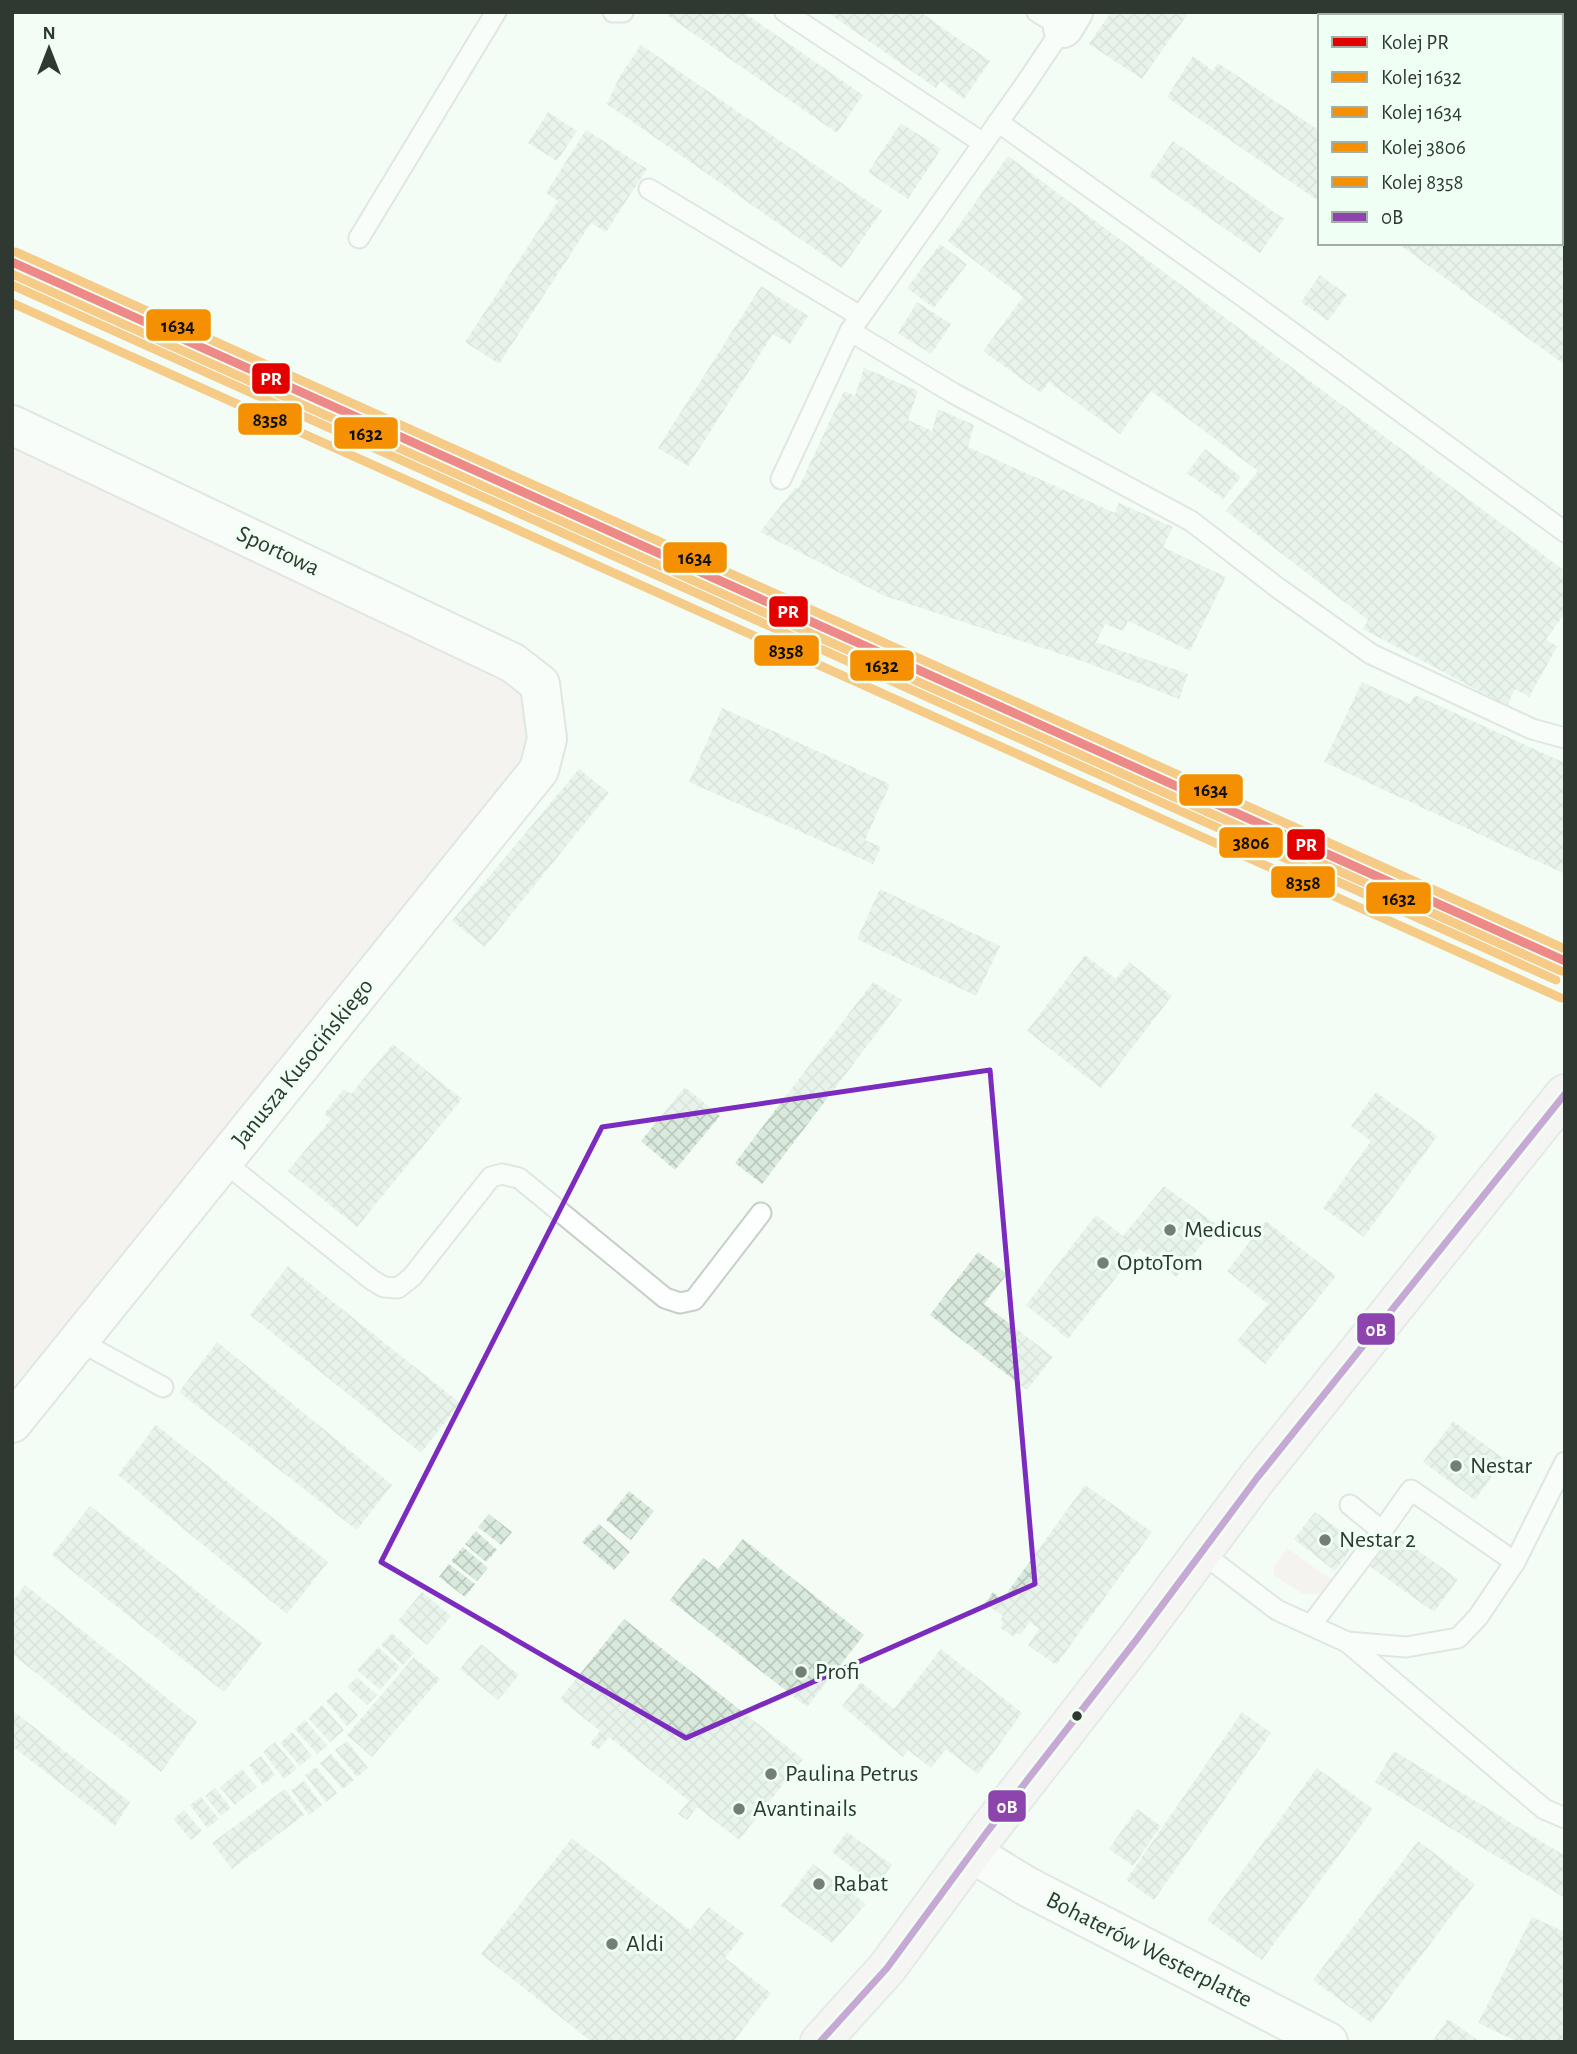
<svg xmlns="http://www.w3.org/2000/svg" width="1577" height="2054" font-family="'Alegreya Sans',sans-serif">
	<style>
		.green { fill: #f7e9e8 }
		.building { fill: url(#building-cross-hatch) }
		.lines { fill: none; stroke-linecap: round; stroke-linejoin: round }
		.service-casing { stroke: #c7cfc8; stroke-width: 23 }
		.minor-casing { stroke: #c7cfc8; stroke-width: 42 }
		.primary-casing { stroke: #d1d6d2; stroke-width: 42 }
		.service { stroke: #fdfffe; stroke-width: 19 }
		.minor { stroke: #fdfffe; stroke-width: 38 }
		.primary { stroke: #f6f0f0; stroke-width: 38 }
		.bus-1-casing { stroke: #f0fff3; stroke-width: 12 }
		.bus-1 { stroke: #8e44ad; stroke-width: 7 }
		.rail-1-casing { stroke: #f0fff3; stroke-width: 14 }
		.rail-2-casing { stroke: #f0fff3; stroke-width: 14 }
		.rail-3-casing { stroke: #f0fff3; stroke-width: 14 }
		.rail-4-casing { stroke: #f0fff3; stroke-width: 14 }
		.rail-5-casing { stroke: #f0fff3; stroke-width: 14 }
		.rail-1 { stroke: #e50000; stroke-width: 9 }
		.rail-2 { stroke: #f59002; stroke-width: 9 }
		.rail-3 { stroke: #f59002; stroke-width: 9 }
		.rail-4 { stroke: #f59002; stroke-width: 9 }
		.rail-5 { stroke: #f59002; stroke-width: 9 }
		.marked { fill: none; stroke: #7b2cbf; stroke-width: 5; stroke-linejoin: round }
		.poi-dot { fill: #747d76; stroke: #f0fff3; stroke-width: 2.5 }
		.bus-dot { fill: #2f3831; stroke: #f0fff3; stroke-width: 2.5 }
		.labels { text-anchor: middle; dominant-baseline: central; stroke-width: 6; stroke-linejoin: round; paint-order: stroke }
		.street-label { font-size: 24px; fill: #2f3831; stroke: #f0fff3 }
		.poi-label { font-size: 24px; fill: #2f3831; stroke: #f0fff3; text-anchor: start }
		.line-badge { stroke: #f0fff3; stroke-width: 2.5 }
		.badge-label { font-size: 19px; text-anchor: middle; font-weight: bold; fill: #fff }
		.pale-badge-label { font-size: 19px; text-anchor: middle; font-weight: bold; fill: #111 }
	</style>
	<defs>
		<pattern id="building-cross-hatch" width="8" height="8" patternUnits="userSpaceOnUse" patternTransform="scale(1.75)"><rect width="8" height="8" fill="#d9eadd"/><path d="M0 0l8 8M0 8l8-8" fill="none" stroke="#bbc9be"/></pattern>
	</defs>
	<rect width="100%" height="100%" fill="#f4fcf5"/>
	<g class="green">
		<path d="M12 427 540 684 547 739 12 1423Z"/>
		<path d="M1287 1548 1333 1581 1327 1594H1303L1274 1575V1567Z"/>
	</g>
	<g class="building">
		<path d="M671 12H743L863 95 837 133 668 16Z"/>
		<path d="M827 12H920L990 61 964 99 940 81 936 88Z"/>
		<path d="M1111 12H1189L1142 79 1089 44Z"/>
		<path d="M1373 12H1413L1418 16H1378Z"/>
		<path d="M1420 12H1483L1480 16H1426Z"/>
		<path d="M641 45 882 211 842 268 607 104 620 76Z"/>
		<path d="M1193 56 1213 71 1218 63 1320 131V202L1167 97Z"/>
		<path d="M1561 90 1565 92V133L1561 130Z"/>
		<path d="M548 112 577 131 557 161 528 143Z"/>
		<path d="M901 123 941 149 908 199 868 172Z"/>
		<path d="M586 130 647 169 606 232 591 223 499 364 465 342 558 201 546 193Z"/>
		<path d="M1173 141 1284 219 1260 253 1149 176Z"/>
		<path d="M1008 156 1565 571V613L1546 639 1557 647 1529 697 1515 689 1507 706 1363 629 1368 620 1226 511 1258 471 1151 391 1120 434 1049 382 1041 393 983 351 1023 297 948 241Z"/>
		<path d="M1561 231 1565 233V365L1397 243H1561Z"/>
		<path d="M940 244 967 264 934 308 907 288Z"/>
		<path d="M1320 275 1347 295 1328 321 1301 302Z"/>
		<path d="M761 286 808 316 790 344 773 334 688 466 658 448Z"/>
		<path d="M917 302 951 324 931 354 898 333Z"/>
		<path d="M864 368 918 391 908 420 932 431 938 409 974 425 968 447 1115 513 1119 503 1173 527 1163 547 1226 577 1190 651 1128 621 1123 631 1105 624 1096 642 1188 674 1179 699 1085 662 885 596 760 532 795 488 798 489 844 391 855 396Z"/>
		<path d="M1205 449 1241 477 1223 499 1187 473Z"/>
		<path d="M1362 682 1410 704 1415 695 1565 763V874L1324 762Z"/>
		<path d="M722 708 890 784 865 840 881 847 873 864 689 782Z"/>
		<path d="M579 769 609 793 485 947 452 921Z"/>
		<path d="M880 889 1000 946 976 996 857 939Z"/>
		<path d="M1085 955 1116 979 1129 962 1172 996 1101 1088 1027 1031Z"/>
		<path d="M873 982 902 1000 762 1184 735 1163Z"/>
		<path d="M393 1044 462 1099 357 1227 288 1171 331 1119 324 1114 344 1089 351 1094Z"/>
		<path d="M685 1087 720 1116 675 1170 641 1141Z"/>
		<path d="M1376 1092 1437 1136 1364 1237 1323 1208 1371 1141 1351 1126Z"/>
		<path d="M1164 1186 1217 1225 1176 1277 1139 1248 1068 1339 1026 1305 1096 1215 1123 1236Z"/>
		<path d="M1266 1221 1336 1276 1265 1364 1237 1341 1268 1304 1227 1271Z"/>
		<path d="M978 1252 1007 1274 984 1304 1053 1357 1027 1390 930 1315Z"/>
		<path d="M288 1266 460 1403 421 1453 250 1315Z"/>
		<path d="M217 1342 392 1485 357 1530 179 1392Z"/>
		<path d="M1453 1421 1504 1459 1475 1500 1423 1462Z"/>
		<path d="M156 1425 328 1562 287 1614 118 1475Z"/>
		<path d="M1085 1485 1152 1532 1056 1665 1028 1645 1039 1629 1030 1622 1020 1635 1017 1632 1014 1637 1000 1628 1003 1623 1000 1620 1003 1616 985 1603 993 1592 1002 1600Z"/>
		<path d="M629 1491 654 1511 631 1540 606 1520Z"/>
		<path d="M90 1506 262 1643 224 1692 52 1555Z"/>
		<path d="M1315 1512 1356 1542 1335 1571 1294 1539Z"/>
		<path d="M489 1514 512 1532 501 1545 478 1527Z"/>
		<path d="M599 1524 630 1552 614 1570 582 1542Z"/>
		<path d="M476 1531 497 1550 486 1562 465 1544Z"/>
		<path d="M1392 1532 1458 1579 1434 1612 1368 1565Z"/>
		<path d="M743 1539 864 1635 807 1707 670 1600 703 1558 718 1569Z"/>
		<path d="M463 1547 488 1568 477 1581 451 1561Z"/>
		<path d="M449 1564 475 1584 465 1597 439 1577Z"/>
		<path d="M25 1585 197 1722 161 1772 12 1654V1602Z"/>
		<path d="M422 1592 451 1616 427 1645 398 1621Z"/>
		<path d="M624 1619 803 1759 739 1840 697 1807 687 1820 678 1814 689 1801 609 1737 598 1750 590 1744 600 1731 560 1699Z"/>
		<path d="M392 1633 414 1653 403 1665 381 1645Z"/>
		<path d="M481 1644 519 1675 498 1700 460 1669Z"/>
		<path d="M378 1647 400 1667 380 1690 357 1670Z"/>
		<path d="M941 1649 1022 1713 978 1774 946 1749 931 1768 908 1750 903 1757 842 1706 861 1682 894 1709Z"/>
		<path d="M414 1657 440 1679 372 1757 347 1735Z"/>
		<path d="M357 1677 377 1695 367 1705 347 1687Z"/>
		<path d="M336 1692 358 1715 347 1726 326 1701Z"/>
		<path d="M322 1705 344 1730 330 1742 308 1718Z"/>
		<path d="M12 1710 130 1802 115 1826 12 1746Z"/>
		<path d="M1242 1712 1271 1733 1154 1900 1126 1880Z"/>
		<path d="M305 1720 327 1745 317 1754 295 1729Z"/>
		<path d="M292 1732 312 1756 300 1766 280 1743Z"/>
		<path d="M347 1741 368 1768 357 1777 335 1750Z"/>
		<path d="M275 1742 297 1769 284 1779 263 1752Z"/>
		<path d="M1394 1751 1565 1856V1898L1375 1782Z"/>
		<path d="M331 1754 354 1780 343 1789 320 1763Z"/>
		<path d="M261 1756 275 1775 263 1785 249 1765Z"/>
		<path d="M316 1767 337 1793 326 1802 305 1775Z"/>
		<path d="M1317 1768 1373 1809 1262 1960 1207 1920Z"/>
		<path d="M242 1769 257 1787 235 1805 220 1787Z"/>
		<path d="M304 1781 322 1805 309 1815 291 1790Z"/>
		<path d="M215 1788 231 1808 221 1816 205 1796Z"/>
		<path d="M285 1789 304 1815 232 1869 212 1843Z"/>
		<path d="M201 1797 219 1819 207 1828 190 1805Z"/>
		<path d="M1137 1809 1161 1826 1133 1866 1109 1849Z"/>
		<path d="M184 1810 202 1831 191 1840 173 1819Z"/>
		<path d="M847 1832 892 1865 876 1886 832 1852Z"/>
		<path d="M572 1838 690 1930 709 1907 744 1934 725 1958 771 1993 733 2042H592L481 1954Z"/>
		<path d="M1418 1841 1475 1884 1371 2023 1313 1980Z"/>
		<path d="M813 1864 866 1904 832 1943 781 1906Z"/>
		<path d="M1532 1917 1565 1932V2042H1518L1478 2023Z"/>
		<path d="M1448 2019 1478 2040 1477 2042H1432Z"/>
	</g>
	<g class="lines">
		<g class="service-casing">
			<g id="service">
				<path d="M613 12H623"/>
				<path d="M785 12 983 143"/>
				<path d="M1037 12 1063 28 1024 86 850 331 953 393 1191 521 1278 588 1371 654 1532 729 1565 738"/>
				<path d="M998 122 1245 298 1565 532"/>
				<path d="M649 189 860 316"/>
				<path d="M359 238 496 12"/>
				<path d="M781 479 850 331"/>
				<path d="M224 1162 372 1280 384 1287 398 1288 412 1277 491 1177 502 1174 519 1178 665 1298 680 1303 694 1300 761 1213"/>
				<path d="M79 1341 163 1387"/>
				<path d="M1201 1552 1277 1610 1347 1642 1406 1647 1458 1638 1478 1617 1515 1562 1411 1490 1382 1531 1350 1505"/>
				<path d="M1515 1562 1565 1462"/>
				<path d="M1311 1625 1382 1531"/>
				<path d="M1347 1642 1544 1809 1565 1818"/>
			</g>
		</g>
		<g class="minor-casing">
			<g id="minor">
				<path d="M1063 28 1073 12"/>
				<path d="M12 425 513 663 540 684 547 739 539 770 12 1423"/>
				<path d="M972 1853 1028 1887 1328 2042"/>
			</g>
		</g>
		<g class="primary-casing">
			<path id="primary" d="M820 2042 887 1968 987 1832 1137 1639 1257 1478 1565 1094"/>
		</g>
		<use href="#service" class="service"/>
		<use href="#minor" class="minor"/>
		<use href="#primary" class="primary"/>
		<g class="bus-1-casing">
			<path id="bus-1" d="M820 2042 887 1968 987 1832 1137 1639 1257 1478 1565 1094"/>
		</g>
		<use href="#bus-1" class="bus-1"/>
		<g class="rail-1-casing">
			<path id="rail-1" d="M12 262 1565 961"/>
		</g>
		<g class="rail-2-casing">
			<path id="rail-2" d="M12 274 1561 971"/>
		</g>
		<g class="rail-3-casing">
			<path id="rail-3" d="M16 252 1565 949"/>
		</g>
		<g class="rail-4-casing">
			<path id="rail-4" d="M12 285 1556 980"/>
		</g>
		<g class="rail-5-casing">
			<path id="rail-5" d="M12 303 1561 998"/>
		</g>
		<use href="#rail-1" class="rail-1"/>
		<use href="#rail-2" class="rail-2"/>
		<use href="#rail-3" class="rail-3"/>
		<use href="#rail-4" class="rail-4"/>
		<use href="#rail-5" class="rail-5"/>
	</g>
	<path d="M0 0H1577V2054H0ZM990 1070 1035 1584 686 1738 381 1562 602 1127Z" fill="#f4fcf5" fill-opacity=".55" fill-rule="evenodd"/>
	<path class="marked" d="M990 1070 1035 1584 686 1738 381 1562 602 1127Z"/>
	<g class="poi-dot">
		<circle cx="1170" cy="1230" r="7"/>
		<circle cx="1103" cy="1263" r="7"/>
		<circle cx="1456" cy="1466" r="7"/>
		<circle cx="1325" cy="1540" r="7"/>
		<circle cx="801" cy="1672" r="7"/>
		<circle cx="771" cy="1774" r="7"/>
		<circle cx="739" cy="1809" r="7"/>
		<circle cx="819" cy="1884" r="7"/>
		<circle cx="612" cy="1944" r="7"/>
	</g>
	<circle class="bus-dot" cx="1077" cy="1716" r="6"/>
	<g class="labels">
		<g class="street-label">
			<text transform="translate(278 551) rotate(25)">Sportowa</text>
			<text transform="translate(303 1063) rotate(-51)">Janusza Kusocińskiego</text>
			<text transform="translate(1149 1950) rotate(27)">Bohaterów Westerplatte</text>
		</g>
		<g class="poi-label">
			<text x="1184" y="1230">Medicus</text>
			<text x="1117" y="1263">OptoTom</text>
			<text x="1470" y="1466">Nestar</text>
			<text x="1339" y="1540">Nestar 2</text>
			<text x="815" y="1672">Profi</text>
			<text x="785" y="1774">Paulina Petrus</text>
			<text x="753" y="1809">Avantinails</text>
			<text x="833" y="1884">Rabat</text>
			<text x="626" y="1944">Aldi</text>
		</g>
	</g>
	<g class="line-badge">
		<rect x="145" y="308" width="67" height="34" rx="7" fill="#f59002"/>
		<rect x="251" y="362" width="40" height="33" rx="7" fill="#e50000"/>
		<rect x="237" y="402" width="66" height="34" rx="7" fill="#f59002"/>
		<rect x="333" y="416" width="66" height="34" rx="7" fill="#f59002"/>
		<rect x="662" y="541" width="66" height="33" rx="7" fill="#f59002"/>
		<rect x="768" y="595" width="41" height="33" rx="7" fill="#e50000"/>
		<rect x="753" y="634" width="67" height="33" rx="7" fill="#f59002"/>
		<rect x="849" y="649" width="66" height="33" rx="7" fill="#f59002"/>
		<rect x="1178" y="773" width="66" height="34" rx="7" fill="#f59002"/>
		<rect x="1218" y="826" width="66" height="33" rx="7" fill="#f59002"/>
		<rect x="1286" y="828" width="40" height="33" rx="7" fill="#e50000"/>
		<rect x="1270" y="865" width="66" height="34" rx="7" fill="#f59002"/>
		<rect x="1365" y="881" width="67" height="34" rx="7" fill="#f59002"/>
		<rect x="1356" y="1312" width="40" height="34" rx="7" fill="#8e44ad"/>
		<rect x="987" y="1789" width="40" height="34" rx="7" fill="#8e44ad"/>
	</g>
	<g class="badge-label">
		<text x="271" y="385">PR</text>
		<text x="788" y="618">PR</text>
		<text x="1306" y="851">PR</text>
		<text x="1376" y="1336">0B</text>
		<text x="1007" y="1813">0B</text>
	</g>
	<g class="pale-badge-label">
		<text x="178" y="332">1634</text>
		<text x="270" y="426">8358</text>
		<text x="366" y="440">1632</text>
		<text x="695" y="564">1634</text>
		<text x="786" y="657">8358</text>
		<text x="882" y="672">1632</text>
		<text x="1211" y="796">1634</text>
		<text x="1251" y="849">3806</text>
		<text x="1303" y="889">8358</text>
		<text x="1399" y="905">1632</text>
	</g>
	<rect width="1577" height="2054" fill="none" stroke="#2f3831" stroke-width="28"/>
	<rect x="1318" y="14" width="245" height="231" fill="#f0fff3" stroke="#a3afa5" stroke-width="2"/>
	<rect x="1332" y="37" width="35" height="10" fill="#e50000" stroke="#a3afa5" stroke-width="2"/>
	<text x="1381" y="49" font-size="21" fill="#2f3831">Kolej PR</text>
	<rect x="1332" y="72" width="35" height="10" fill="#f59002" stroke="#a3afa5" stroke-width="2"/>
	<text x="1381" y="84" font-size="21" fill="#2f3831">Kolej 1632</text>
	<rect x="1332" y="107" width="35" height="10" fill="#f59002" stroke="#a3afa5" stroke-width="2"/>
	<text x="1381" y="119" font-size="21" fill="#2f3831">Kolej 1634</text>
	<rect x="1332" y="142" width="35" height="10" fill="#f59002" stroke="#a3afa5" stroke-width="2"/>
	<text x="1381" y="154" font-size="21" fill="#2f3831">Kolej 3806</text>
	<rect x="1332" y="177" width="35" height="10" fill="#f59002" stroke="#a3afa5" stroke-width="2"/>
	<text x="1381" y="189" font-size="21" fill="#2f3831">Kolej 8358</text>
	<rect x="1332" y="212" width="35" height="10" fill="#8e44ad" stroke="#a3afa5" stroke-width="2"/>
	<text x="1381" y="224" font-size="21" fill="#2f3831">0B</text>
	<g transform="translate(49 49)" stroke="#f0fff3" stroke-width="5" paint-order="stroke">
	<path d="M0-5L12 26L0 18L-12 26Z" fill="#2f3831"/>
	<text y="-10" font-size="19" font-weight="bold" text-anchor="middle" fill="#2f3831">N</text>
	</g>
</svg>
